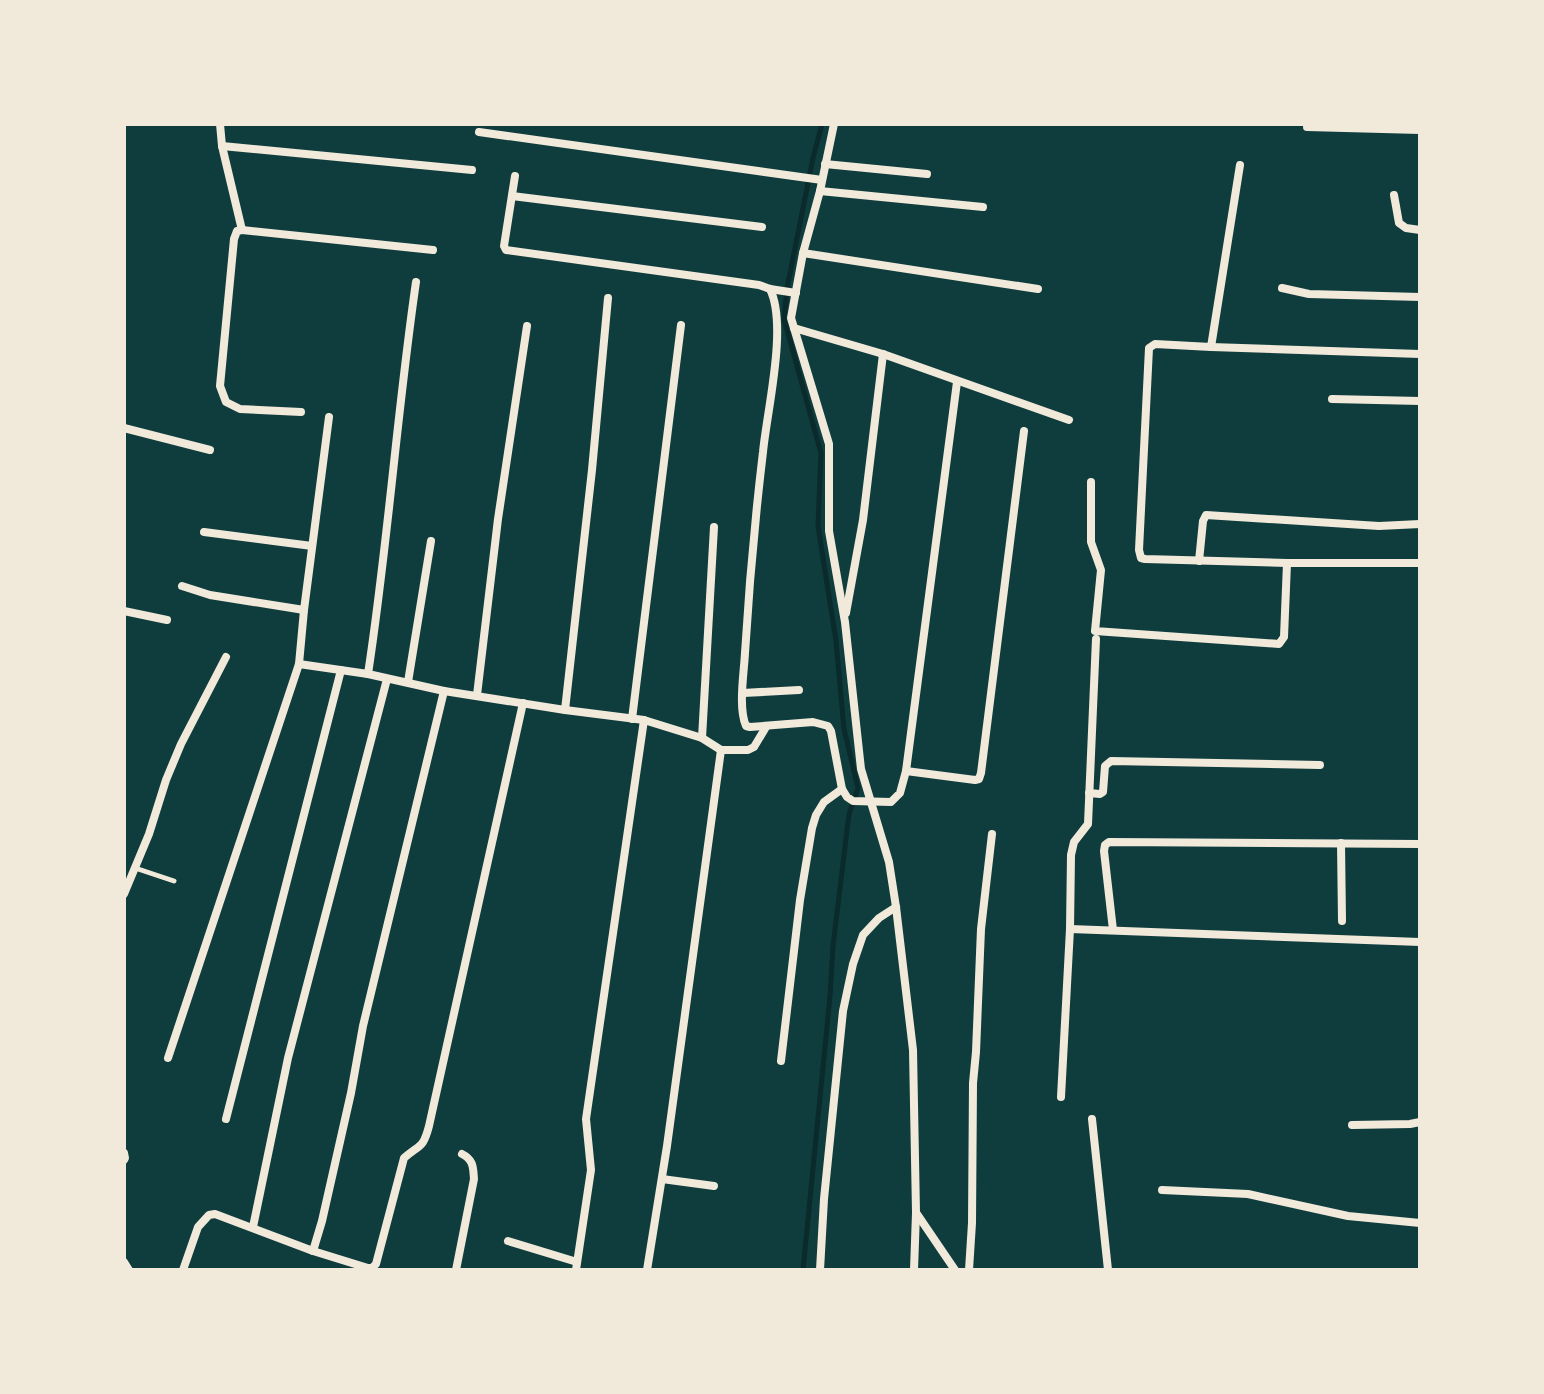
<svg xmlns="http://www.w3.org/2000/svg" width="1544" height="1394" font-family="Inter,sans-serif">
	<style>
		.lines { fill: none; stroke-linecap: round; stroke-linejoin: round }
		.stream { stroke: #0a2a2b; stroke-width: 5 }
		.service { stroke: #f1e9da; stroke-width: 5 }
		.minor { stroke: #f1e9da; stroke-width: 8 }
	</style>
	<rect width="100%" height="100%" fill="#0f3d3e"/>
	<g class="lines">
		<path class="stream" d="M803 1270 830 996 833 946 849 814 858 788 844 729 836 641 818 526 821 453 784 319 787 288 813 158 822 124"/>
		<path class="service" d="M135 868 174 881"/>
		<g class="minor">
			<path d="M220 124 222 146 242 230"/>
			<path d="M834 124 820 191 803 253 791 318 829 444V531L845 622 861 769 889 862 896 907 913 1050 916 1213 914 1270"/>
			<path d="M1307 127 1420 130"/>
			<path d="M479 132 822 180"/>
			<path d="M222 146 472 170"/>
			<path d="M825 164 927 174"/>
			<path d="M1240 165 1211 347 1155 344 1149 348 1139 550 1141 558 1145 559 1287 563H1420"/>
			<path d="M515 176 504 246 506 250 759 285 770 289 796 293"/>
			<path d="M820 191 983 207"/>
			<path d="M1394 195 1399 223 1406 228 1420 230"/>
			<path d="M512 196 762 227"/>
			<path d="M242 230 237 231 234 239 220 386 226 402 240 409 301 412"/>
			<path d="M242 230 433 250"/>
			<path d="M803 253 1038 289"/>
			<path d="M1282 288 1309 294 1420 297"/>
			<path d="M770 289C788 326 767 410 763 452 755 519 749 586 745 653 744 673 738 708 746 726L750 727 813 722 828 726 831 731 842 789 847 797 853 801 891 802 900 793 906 771 957 382"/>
			<path d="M794 328 883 354 1069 420"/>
			<path d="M1211 347 1420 354"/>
			<path d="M1332 399 1420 401"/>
			<path d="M124 428 210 450"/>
			<path d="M1091 482V542L1101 570 1095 631 1279 644 1284 637 1287 563"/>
			<path d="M204 532 312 546"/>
			<path d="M1199 561 1203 521 1206 515 1379 526 1420 524"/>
			<path d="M182 586 210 595 304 610"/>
			<path d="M124 611 167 620"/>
			<path d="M846 613 863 520 883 354"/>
			<path d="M299 664 368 674 444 691 565 710 644 720 702 738 721 750H748L754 747 766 727"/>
			<path d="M368 674C388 543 397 412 416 282"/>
			<path d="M408 682 431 541"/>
			<path d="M743 693 799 690"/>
			<path d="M477 695 498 519 527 326"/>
			<path d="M565 710 592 470 608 298"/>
			<path d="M632 719 681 325"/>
			<path d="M702 738 714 527"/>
			<path d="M906 771 975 780 979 779 981 773 1024 431"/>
			<path d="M1089 793 1100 794 1103 792 1105 766 1111 761 1320 765"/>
			<path d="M1341 843 1342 921"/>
			<path d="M124 894 149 834 166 780 181 744 226 657"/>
			<path d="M1070 929 1420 942"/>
			<path d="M1113 930 1104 851 1105 845 1109 842 1420 844"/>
			<path d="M168 1058 299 664 304 610 329 417"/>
			<path d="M781 1061 800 900 812 828 816 815 824 802 842 789"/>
			<path d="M1061 1097 1070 929 1071 855 1074 842 1088 824 1096 639"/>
			<path d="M226 1119 341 670"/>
			<path d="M1092 1119 1108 1270"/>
			<path d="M1352 1125 1410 1124 1420 1122"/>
			<path d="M124 1153 125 1158 124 1160"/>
			<path d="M662 1179 714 1186"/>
			<path d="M1162 1190 1248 1194 1348 1216 1420 1223"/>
			<path d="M917 1214 955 1270"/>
			<path d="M253 1227 288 1058 387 679"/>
			<path d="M508 1241 577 1262"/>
			<path d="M313 1251 322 1221 351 1093 363 1026 444 691"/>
			<path d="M124 1262 129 1270"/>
			<path d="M183 1270 198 1227 209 1215 215 1214 313 1251 368 1268H372L376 1264 404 1158C420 1144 423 1149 429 1126L523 703"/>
			<path d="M456 1270 474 1179C473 1168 474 1160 462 1154"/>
			<path d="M576 1270 591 1170 586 1119 644 720"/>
			<path d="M647 1270 667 1146 721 750"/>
			<path d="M820 1270 824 1199 843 1011 853 964 863 935 879 918 896 907"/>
			<path d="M969 1270 972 1223 973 1083 976 1052 981 929 992 834"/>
		</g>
	</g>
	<rect width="1544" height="1394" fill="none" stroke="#f1e9da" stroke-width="252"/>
</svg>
